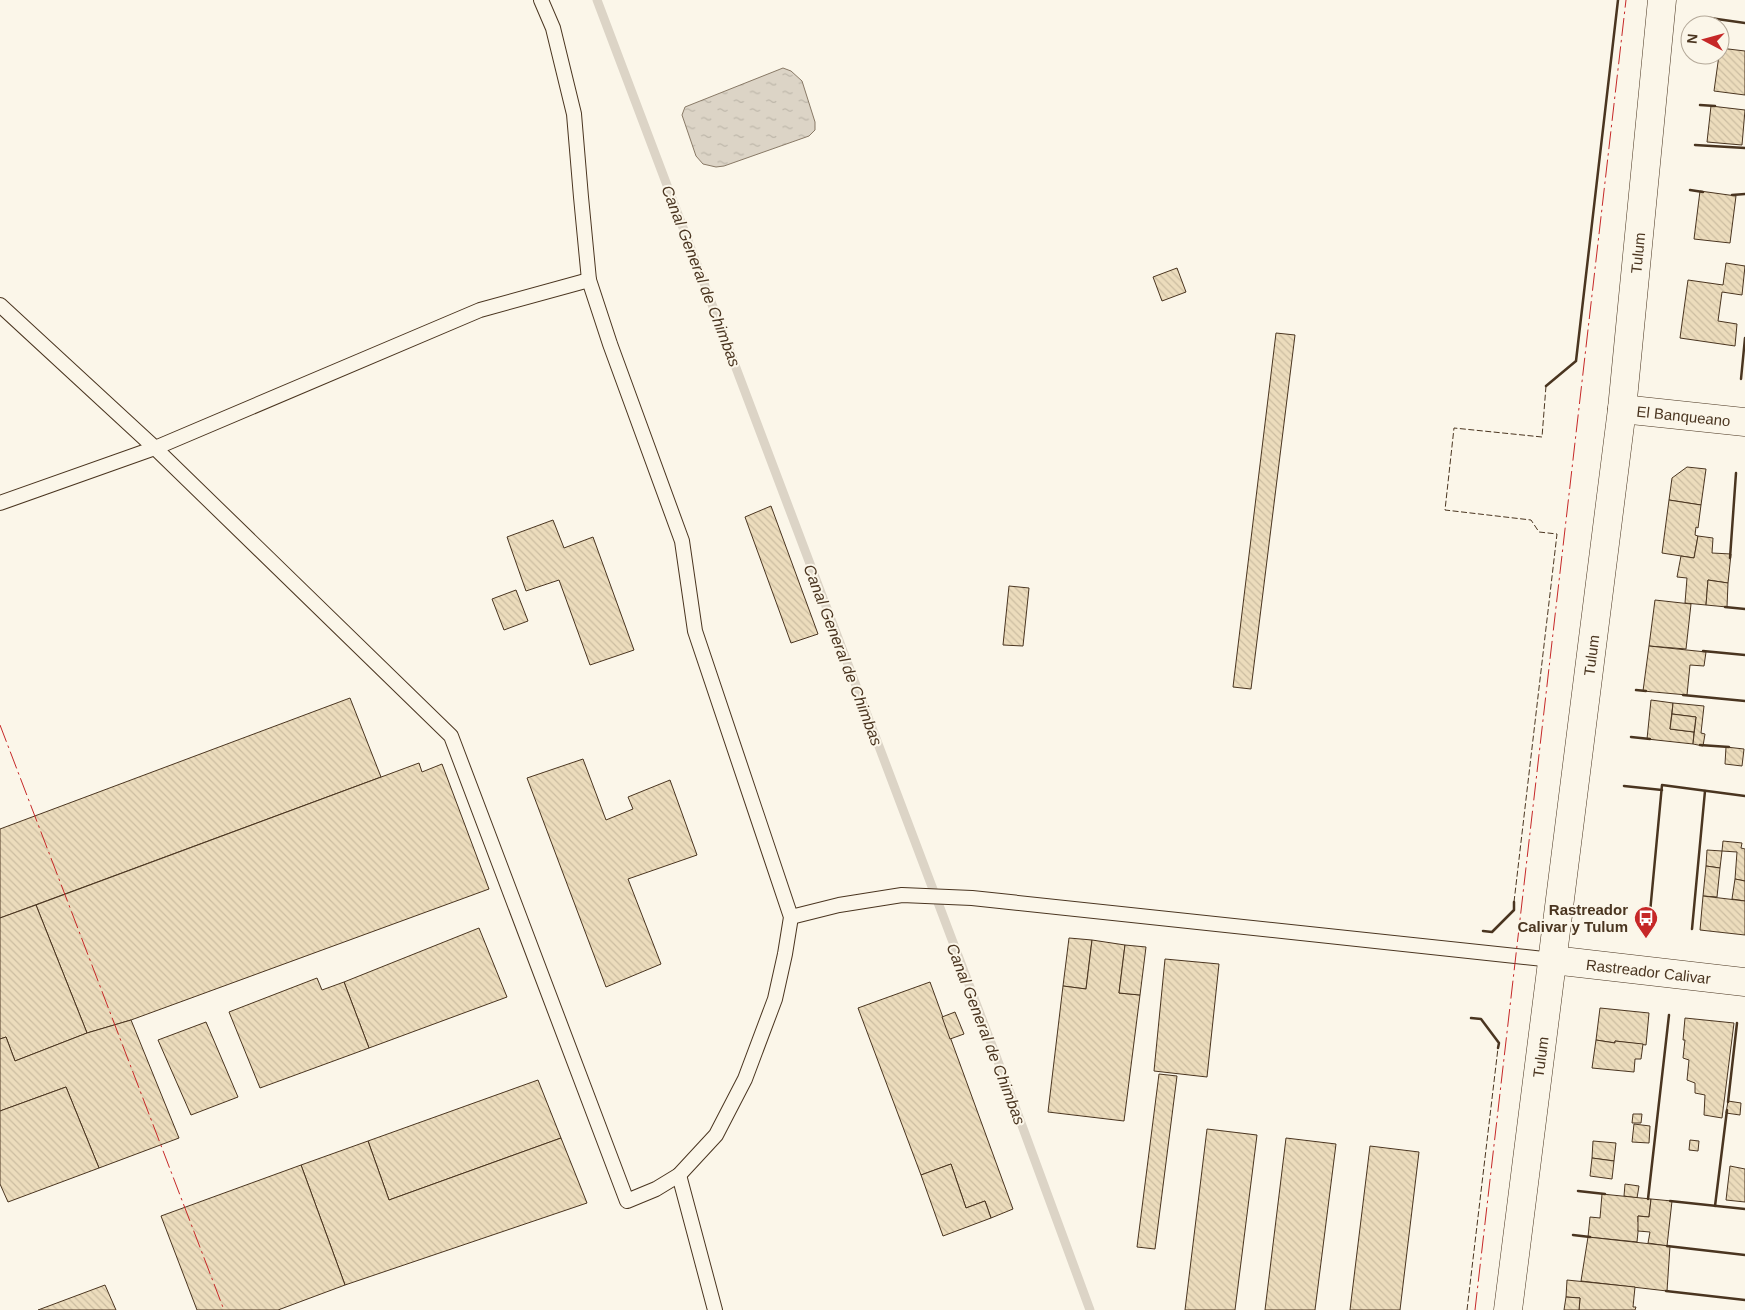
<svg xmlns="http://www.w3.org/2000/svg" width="1745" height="1310" font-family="Helvetica,sans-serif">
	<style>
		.water { fill: url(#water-ripples); stroke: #887966 }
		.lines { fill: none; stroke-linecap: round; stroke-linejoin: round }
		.stream { stroke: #dcd4c6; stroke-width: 9 }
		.building { fill: url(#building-back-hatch); stroke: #4a3520 }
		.lane-casing { stroke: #4a3520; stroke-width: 16 }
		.street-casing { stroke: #4a3520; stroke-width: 29 }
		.secondary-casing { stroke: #4a3520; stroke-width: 29 }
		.lane { stroke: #fbf6e9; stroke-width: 14 }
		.street { stroke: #fbf6e9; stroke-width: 28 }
		.secondary { stroke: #fbf6e9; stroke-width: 28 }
		.fence { stroke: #4a3520; stroke-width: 1; stroke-dasharray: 6 2.5; stroke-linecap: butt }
		.wall { stroke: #4a3520; stroke-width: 2.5 }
		.power { stroke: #c62828; stroke-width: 1; stroke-dasharray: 18 4 2.5 4; stroke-linecap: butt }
		.labels { text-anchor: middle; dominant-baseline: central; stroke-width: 4; stroke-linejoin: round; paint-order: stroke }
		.street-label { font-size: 15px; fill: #4a3520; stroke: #fbf6e9 }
		.poi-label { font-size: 15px; font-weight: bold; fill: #4a3520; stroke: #fbf6e9; text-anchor: end }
		.water-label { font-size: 16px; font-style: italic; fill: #4a3520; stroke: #fbf6e9 }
	</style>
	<defs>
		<pattern id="water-ripples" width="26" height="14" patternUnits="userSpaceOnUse" patternTransform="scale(1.25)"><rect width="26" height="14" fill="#dcd4c6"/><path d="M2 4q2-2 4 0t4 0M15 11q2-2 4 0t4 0" fill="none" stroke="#beb7aa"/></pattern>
		<pattern id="building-back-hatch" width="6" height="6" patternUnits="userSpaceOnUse" patternTransform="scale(1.25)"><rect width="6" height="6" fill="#ecdcbc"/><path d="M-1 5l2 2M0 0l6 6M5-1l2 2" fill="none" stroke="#ccbda1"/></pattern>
	</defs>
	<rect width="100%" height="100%" fill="#fbf6e9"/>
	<path class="water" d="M783 68 791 71 802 81 815 122V130L809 136 724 166 716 167 703 164 696 156 682 115 685 107Z"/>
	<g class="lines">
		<path class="stream" d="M597 0 1013 1101 1090 1310"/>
	</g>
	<g class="building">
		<path d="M1720 48 1745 51V95L1714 91Z"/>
		<path d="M1711 106 1745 110 1742 145 1707 142Z"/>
		<path d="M1700 191 1736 196 1730 243 1694 239Z"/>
		<path d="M1726 263 1745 266 1742 295 1722 292 1718 321 1737 324 1735 346 1680 338 1688 280 1723 285Z"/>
		<path d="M1177 268 1186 292 1162 301 1153 277Z"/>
		<path d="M1276 333 1295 335 1251 689 1233 687Z"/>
		<path d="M1687 467 1706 469 1701 505 1669 500 1672 478Z"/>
		<path d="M1669 500 1701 505 1698 528 1696 527 1695 535 1698 536 1694 558 1662 553Z"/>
		<path d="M771 506 818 634 791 643 745 517Z"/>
		<path d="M553 520 564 548 593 537 634 650 590 665 559 580 526 591 507 537Z"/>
		<path d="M1698 536 1713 538 1712 553 1731 554 1728 583 1708 580 1706 605 1685 603 1687 578 1677 577 1681 556 1694 558Z"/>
		<path d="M1708 580 1728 583 1727 607 1706 605Z"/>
		<path d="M1009 586 1029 588 1023 646 1003 645Z"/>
		<path d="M516 590 528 621 504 630 492 599Z"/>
		<path d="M1655 600 1691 604 1686 649 1649 646Z"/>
		<path d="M1649 646 1706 652 1704 666 1690 665 1687 695 1643 691Z"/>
		<path d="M350 698 381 777 0 918V829Z"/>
		<path d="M1651 700 1673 703 1670 729 1694 732 1693 744 1647 739Z"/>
		<path d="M1673 703 1704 706 1701 733 1705 734 1703 746 1693 744 1696 717 1672 714Z"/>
		<path d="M1672 714 1696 717 1694 732 1670 729Z"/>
		<path d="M1726 747 1744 749 1742 766 1725 764Z"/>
		<path d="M583 759 606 820 633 809 628 797 670 780 697 855 628 879 661 964 606 987 527 778Z"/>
		<path d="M419 763 422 772 442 764 489 889 131 1020 87 1033 36 905Z"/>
		<path d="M1723 841 1742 843 1741 848 1745 849V881L1735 879 1737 852 1722 851Z"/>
		<path d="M1707 850 1722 851 1720 868 1706 866Z"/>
		<path d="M1706 866 1720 868 1717 897 1703 896Z"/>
		<path d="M1735 879 1745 881V901L1732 899Z"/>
		<path d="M1703 896 1745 901V935L1700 930Z"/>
		<path d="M36 905 87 1033 15 1061 6 1037 0 1039V918Z"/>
		<path d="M479 928 507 997 369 1048 344 982Z"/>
		<path d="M1069 938 1092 940 1086 989 1063 986Z"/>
		<path d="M1092 940 1125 945 1119 993 1140 995 1124 1121 1048 1112 1063 986 1086 989Z"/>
		<path d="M1125 945 1146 947 1140 995 1119 993Z"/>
		<path d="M1165 959 1219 964 1207 1077 1154 1071Z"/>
		<path d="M317 978 322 990 344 982 369 1048 260 1088 229 1012Z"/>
		<path d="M930 982 1013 1209 991 1218 985 1201 966 1208 951 1164 921 1175 858 1008Z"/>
		<path d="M1600 1008 1649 1013 1646 1045 1615 1041V1043L1596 1040Z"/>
		<path d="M955 1012 964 1034 950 1039 942 1017Z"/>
		<path d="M1685 1018 1734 1023 1722 1118 1704 1115 1705 1095 1695 1093V1083L1687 1080 1689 1060 1683 1058 1685 1040H1683Z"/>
		<path d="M131 1020 179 1138 99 1168 66 1087 0 1111V1039L6 1037 15 1061 87 1033Z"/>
		<path d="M206 1022 238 1097 191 1115 158 1040Z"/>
		<path d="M1596 1040 1615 1043V1041L1643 1044 1641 1059H1635L1634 1072 1592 1068Z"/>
		<path d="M1159 1074 1177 1076 1155 1249 1137 1247Z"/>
		<path d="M538 1080 561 1138 389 1200 368 1141Z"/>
		<path d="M66 1087 99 1168 8 1202 0 1184V1111Z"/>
		<path d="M1728 1101 1741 1103 1740 1115 1726 1113Z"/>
		<path d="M1633 1114H1642L1641 1123H1632Z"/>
		<path d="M1634 1124 1650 1126 1649 1143 1632 1142Z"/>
		<path d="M1207 1129 1257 1135 1235 1310H1185Z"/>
		<path d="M561 1138 587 1203 345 1285 301 1165 368 1141 389 1200Z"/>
		<path d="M1286 1138 1336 1144 1315 1310H1265Z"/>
		<path d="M1690 1140 1699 1141 1698 1151 1689 1150Z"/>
		<path d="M1593 1141 1616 1143 1614 1161 1592 1158Z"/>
		<path d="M1370 1146 1419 1152 1400 1310H1350Z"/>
		<path d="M1592 1158 1614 1161 1612 1179 1590 1176Z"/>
		<path d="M951 1164 966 1208 985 1201 991 1218 943 1236 921 1175Z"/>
		<path d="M301 1165 345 1285 278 1310H197L161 1216Z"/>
		<path d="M1730 1166 1745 1169V1202L1726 1200Z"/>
		<path d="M1625 1184 1639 1186 1637 1198 1624 1196Z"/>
		<path d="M1602 1194 1651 1199 1649 1217 1638 1216V1222H1639L1637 1242 1588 1237 1590 1217 1600 1218Z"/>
		<path d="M1651 1199 1672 1201 1667 1246 1648 1243 1650 1232 1638 1231V1216L1649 1217Z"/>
		<path d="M1588 1237 1670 1246 1667 1291 1581 1281Z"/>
		<path d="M1567 1280 1635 1287 1633 1307H1636L1635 1310H1579L1580 1298 1566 1297Z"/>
		<path d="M105 1285 116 1310H38Z"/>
		<path d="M1566 1297 1580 1298 1579 1310H1564Z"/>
	</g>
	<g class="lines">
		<g class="lane-casing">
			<g id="lane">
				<path d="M0 305 155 448 451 736 627 1201 656 1189 679 1175 716 1135 745 1079 775 999 785 954 791 917 695 631 682 541 610 344 589 280 581 197 574 114 553 28 541 0"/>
				<path d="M0 503 155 448 480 310 589 280"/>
				<path d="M791 917 839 905 902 895 972 898 1553 960"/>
				<path d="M679 1175 715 1310"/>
			</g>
		</g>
		<g class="street-casing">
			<g id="street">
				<path id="s1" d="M1622 409 1745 422"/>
			</g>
		</g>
		<g class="secondary-casing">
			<g id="secondary">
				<path id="s2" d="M1553 960 1745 982"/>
				<path id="s3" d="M1508 1310 1622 409 1662 0"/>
			</g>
		</g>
		<use href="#lane" class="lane"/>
		<use href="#street" class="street"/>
		<use href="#secondary" class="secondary"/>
		<g class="fence">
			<path d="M1514 902 1557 534 1539 532 1531 520 1445 510 1454 428 1542 437 1546 386"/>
			<path d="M1467 1310 1498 1048"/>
		</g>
		<g class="wall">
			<path d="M1710 18 1745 23"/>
			<path d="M1700 105 1715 106"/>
			<path d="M1695 145 1745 148"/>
			<path d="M1690 190 1703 192"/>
			<path d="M1732 195 1745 194"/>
			<path d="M1741 379 1745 338"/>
			<path d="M1546 386 1576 361 1618 0"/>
			<path d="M1730 558 1736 473"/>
			<path d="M1725 607 1745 609"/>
			<path d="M1703 651 1745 655"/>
			<path d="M1636 690 1646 691"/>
			<path d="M1683 695 1745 701"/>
			<path d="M1631 737 1650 739"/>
			<path d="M1700 745 1729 747"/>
			<path d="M1624 786 1662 790"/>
			<path d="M1649 923 1662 785 1745 796"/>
			<path d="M1692 929 1705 791"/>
			<path d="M1483 931 1492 932 1514 910V902"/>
			<path d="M1471 1018 1481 1019 1499 1043 1498 1048"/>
			<path d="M1728 1102 1737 1023"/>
			<path d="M1578 1191 1605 1194"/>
			<path d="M1648 1199 1669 1015"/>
			<path d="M1670 1201 1745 1209"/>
			<path d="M1715 1206 1727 1110"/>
			<path d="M1573 1235 1590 1237"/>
			<path d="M1667 1246 1745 1255"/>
			<path d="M1666 1291 1745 1300"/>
		</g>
		<g class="power">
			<path d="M0 725 224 1310"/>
			<path d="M1475 1310 1626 0"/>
		</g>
	</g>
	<defs>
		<g id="bus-pin" transform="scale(1.25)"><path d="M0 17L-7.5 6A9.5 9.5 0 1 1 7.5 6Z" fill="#c62828" stroke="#fbf6e9"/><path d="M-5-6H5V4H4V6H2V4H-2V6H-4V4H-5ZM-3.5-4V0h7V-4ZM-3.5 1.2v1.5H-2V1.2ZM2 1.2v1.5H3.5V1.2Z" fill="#fff"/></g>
	</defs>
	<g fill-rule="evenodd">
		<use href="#bus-pin" x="1646" y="918"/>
	</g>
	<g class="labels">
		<g class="street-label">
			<text stroke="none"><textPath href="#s3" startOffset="1065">Tulum</textPath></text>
			<text stroke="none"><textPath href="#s1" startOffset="62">El Banqueano</textPath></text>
			<text stroke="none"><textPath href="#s3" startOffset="660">Tulum</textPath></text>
			<text stroke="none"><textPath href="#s2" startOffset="96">Rastreador Calivar</textPath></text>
			<text stroke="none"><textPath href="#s3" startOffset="255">Tulum</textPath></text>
		</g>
		<g class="poi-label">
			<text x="1628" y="909">Rastreador<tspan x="1628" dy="17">Calivar y Tulum</tspan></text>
		</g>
		<g class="water-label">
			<text transform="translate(701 276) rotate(69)">Canal General de Chimbas</text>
			<text transform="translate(843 655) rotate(69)">Canal General de Chimbas</text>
			<text transform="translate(986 1034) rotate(69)">Canal General de Chimbas</text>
		</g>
	</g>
	<g transform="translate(1705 40) rotate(276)"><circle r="24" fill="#fbf6e9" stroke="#b4a999"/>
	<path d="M0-4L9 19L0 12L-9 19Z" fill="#c62828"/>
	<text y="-8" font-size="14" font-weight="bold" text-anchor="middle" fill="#4a3520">N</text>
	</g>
</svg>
